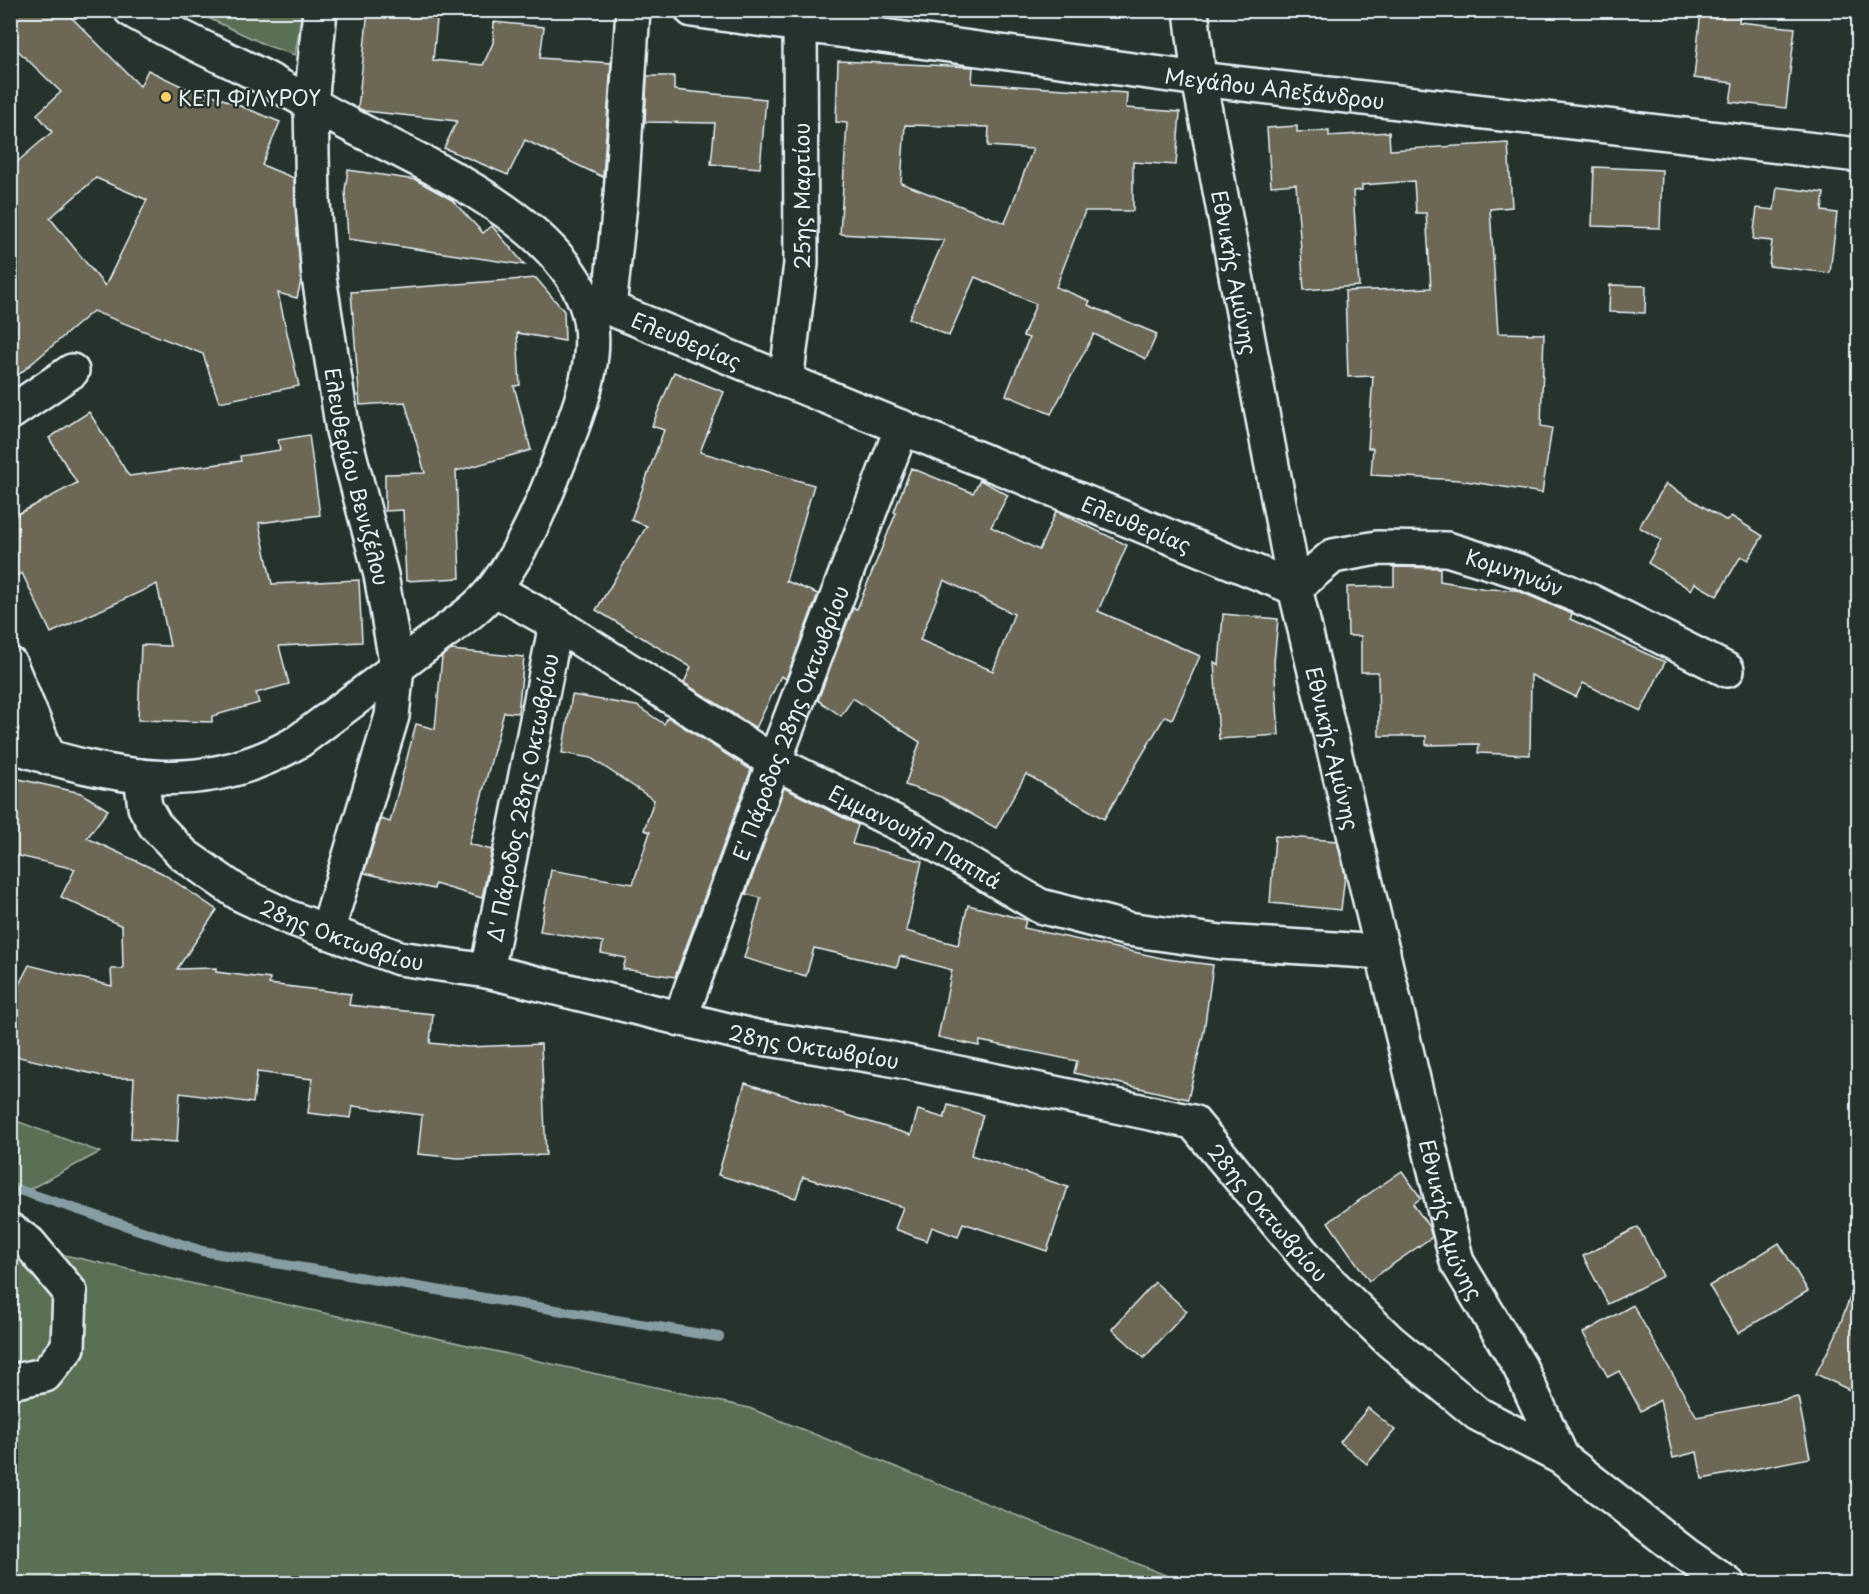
<svg xmlns="http://www.w3.org/2000/svg" width="1869" height="1594" font-family="'Playpen Sans',sans-serif">
	<style>
		.green { fill: #5a7054; stroke: #a1b0a6; stroke-width: 1.5 }
		.lines { fill: none; stroke-linecap: round; stroke-linejoin: round }
		.stream { stroke: #879da4; stroke-width: 10 }
		.building { fill: #6c6754; stroke: #e8f1f8; stroke-width: 1.5; fill-rule: evenodd }
		.minor-casing { stroke: #e8f1f8; stroke-width: 38 }
		.minor { stroke: #26332d; stroke-width: 33 }
		.poi-dot { fill: #ffd166; stroke: #26332d; stroke-width: 2 }
		.labels { text-anchor: middle; dominant-baseline: central; stroke-width: 5; stroke-linejoin: round; paint-order: stroke }
		.street-label { font-size: 21px; fill: #e8f1f8; stroke: #26332d }
		.poi-label { font-size: 21px; fill: #e8f1f8; stroke: #26332d; text-anchor: start }
	</style>
	<rect width="100%" height="100%" fill="#26332d"/>
	<filter id="ink" filterUnits="userSpaceOnUse"><feTurbulence type="fractalNoise" baseFrequency=".0167" numOctaves="2"/><feDisplacementMap in="SourceGraphic" scale="12" xChannelSelector="R" yChannelSelector="G"/><feConvolveMatrix kernelMatrix="1 2 1 2 8 2 1 2 1" color-interpolation-filters="sRGB"/></filter>
	<g filter="url(#ink)">
		<g class="green">
			<path d="M193 11H302L295 55 268 46Z"/>
			<path d="M11 1119 100 1152 11 1199Z"/>
			<path d="M11 1243 749 1408 1185 1583 11 1584Z"/>
		</g>
		<g class="lines">
			<path class="stream" d="M10 1187 202 1251 719 1337"/>
		</g>
		<g class="building">
			<path d="M10 10H64L140 86 148 70 196 93 198 89 280 122 262 165 294 178 301 281 297 298 278 293 299 386 219 402 203 354 93 311 10 382V168L52 132 37 114 61 92 10 43ZM96 178 147 200 105 286 50 218Z"/>
			<path d="M368 10H438L433 60 483 65 493 43 494 22 544 27 540 58 611 63 603 177 525 140 508 175 444 148 457 121 365 111 358 108Z"/>
			<path d="M1701 10H1741L1739 22 1795 28 1786 108 1730 102 1733 83 1694 78Z"/>
			<path d="M838 61 973 67 972 83 1127 93 1126 108 1180 112 1176 165 1133 162V211H1085L1056 287 1090 301 1088 305 1157 334 1146 359 1094 334 1051 414 1006 395 1029 338 1023 336 1036 304 975 277 949 336 909 318 944 240 840 234 847 123 836 122ZM905 125 989 127 988 146 1033 149 1005 223 901 183Z"/>
			<path d="M647 76H674V90L766 99 760 168 711 164 715 123 645 122Z"/>
			<path d="M1297 126V132L1329 131V136L1389 132 1390 150 1508 143 1512 207 1490 209 1498 333 1544 334 1541 426 1552 428 1542 493 1459 480 1371 475 1373 448H1368L1373 376 1348 377 1345 291 1431 288 1426 213H1416L1414 181 1362 185V190L1353 191 1359 286 1304 290 1296 184 1271 186 1267 128Z"/>
			<path d="M1594 167 1662 170 1660 228 1592 226Z"/>
			<path d="M348 170 416 180 452 200 483 233 492 226 525 265 348 239 345 190Z"/>
			<path d="M1777 187 1824 193 1822 211 1837 213 1830 273 1769 266 1772 241 1753 239 1757 208 1774 210Z"/>
			<path d="M536 278 564 311 565 341 517 333 520 385 514 386 531 450 456 471 460 578 406 581 403 510 385 511V474L425 473 405 402 360 405 351 292Z"/>
			<path d="M1610 285 1646 286 1645 313 1609 312Z"/>
			<path d="M674 372 724 392 700 452 814 485 786 581 818 594 786 679 781 676 756 728 684 683 691 667 596 610 647 526 631 520 664 430 652 426Z"/>
			<path d="M89 412 129 476 241 461 240 456 280 450 278 440 309 435 320 515 259 523 272 584 359 580 362 642 279 646 289 684 256 693 259 703 212 716V722L138 720 141 645 170 646 157 584 51 633 22 573 10 579V518L77 483 49 438Z"/>
			<path d="M911 468 973 493 980 480 1008 495 991 527 1039 550 1056 511 1127 545 1098 611 1200 656 1172 719 1165 716 1104 819 1026 774 996 828 941 797 905 785 920 742 853 698 841 716 818 700 853 608 857 609 896 513 894 512ZM944 580 1014 614 993 671 920 640Z"/>
			<path d="M1666 484 1727 521 1731 516 1763 536 1748 560 1741 556 1717 596 1695 583 1691 590 1648 563 1661 540 1639 527Z"/>
			<path d="M1394 567 1440 568V581L1487 589 1516 590 1572 614 1570 619 1665 662 1641 711 1583 683 1576 697 1531 675 1530 755 1478 753 1479 744 1426 745V736H1379L1378 672H1361V636H1348L1347 587 1394 586Z"/>
			<path d="M1223 614 1278 619 1274 663 1279 735 1219 739 1214 662 1219 665Z"/>
			<path d="M451 650 524 657 518 713 504 712 469 844 492 850 482 898 435 884 434 889 364 873 381 819 390 822 416 724 435 729 442 657Z"/>
			<path d="M572 695 637 706 664 724 668 717 751 770 675 977 623 969 626 958 601 953 603 942 540 931 551 870 633 884 650 832 644 830 654 800 591 758 562 753Z"/>
			<path d="M10 777 81 793 108 810 87 838 162 873 217 910 177 969 216 968V972L270 979 269 984 351 994 349 1005 433 1014 430 1043 468 1047 541 1044 546 1155 458 1158 418 1154 422 1115 353 1106 351 1118 308 1113 312 1079 257 1072 253 1103 180 1093 177 1142 131 1139 134 1078H111L10 1055V1002L29 965 112 986 111 969H123L122 926 61 897 75 869 10 854Z"/>
			<path d="M784 788 858 825 852 844 922 861 906 931 958 945 968 905 1026 920 1024 928 1166 959 1213 965 1204 1031 1188 1099 1074 1073 1077 1061 980 1041 979 1046 938 1037 952 970 900 956 897 967 814 948 806 976 744 958 761 898 746 894Z"/>
			<path d="M1275 836 1337 841 1345 875 1341 910 1270 903Z"/>
			<path d="M745 1083 911 1135 918 1110 944 1118 948 1105 983 1115 971 1155 1068 1187 1047 1251 963 1223 958 1237 932 1227 927 1241 895 1229 903 1207 803 1177 796 1198 718 1175Z"/>
			<path d="M1402 1171 1421 1198 1413 1204 1429 1227 1432 1237 1369 1281 1328 1222Z"/>
			<path d="M1638 1227 1663 1276 1608 1304 1583 1256Z"/>
			<path d="M1779 1243 1808 1291 1738 1333 1709 1286Z"/>
			<path d="M1856 1281H1858V1394L1816 1374 1836 1335Z"/>
			<path d="M1155 1282 1187 1311 1144 1358 1112 1329Z"/>
			<path d="M1633 1305 1697 1417 1798 1397 1810 1458 1702 1479 1697 1452 1673 1458 1660 1400 1641 1411 1619 1371 1608 1377 1583 1333Z"/>
			<path d="M1368 1408 1395 1430 1367 1464 1340 1442Z"/>
		</g>
		<g class="lines">
			<g class="minor-casing">
				<g id="minor">
					<path id="s1" d="M320 10 311 105 313 203 319 277 343 431 381 575 397 667 392 716 327 932"/>
					<path id="s2" d="M692 10 1199 79 1858 155"/>
					<path id="s3" d="M1191 10 1199 79 1295 588 1457 1262 1520 1367 1562 1458"/>
					<path id="s4" d="M587 306 609 308 1295 588 1333 556 1377 548 1447 549 1522 572 1592 602 1727 670"/>
					<path d="M609 308 621 195 633 10"/>
					<path id="s5" d="M786 381 801 264 800 10"/>
					<path d="M10 413 72 371"/>
					<path id="s6" d="M494 589 556 624 774 762 913 831 1040 906 1128 929 1221 942 1383 952"/>
					<path d="M10 664 49 758"/>
					<path d="M10 745C112 778 203 799 299 741 342 709 385 677 428 644 450 627 478 610 495 587 529 542 548 490 568 438 584 397 601 347 586 304 555 219 428 166 352 126 323 111 294 94 265 78 220 55 175 36 131 10"/>
					<path id="s7" d="M141 776 145 807 155 825 184 855 240 894 288 917 399 958 487 971 756 1037 886 1058 1193 1122 1314 1267 1390 1341 1478 1414 1562 1458 1685 1554 1728 1584"/>
					<path id="s8" d="M487 971 556 624"/>
					<path id="s9" d="M680 1019 774 762 902 427"/>
					<path d="M10 1230 29 1243 70 1292 68 1347 45 1375 10 1382"/>
				</g>
			</g>
			<use href="#minor" class="minor"/>
		</g>
	</g>
	<circle class="poi-dot" cx="166" cy="97" r="6"/>
	<g class="labels">
		<g class="street-label">
			<text stroke="none"><textPath href="#s2" startOffset="588">Μεγάλου Αλεξάνδρου</textPath></text>
			<text stroke="none"><textPath href="#s5" startOffset="186">25ης Μαρτίου</textPath></text>
			<text stroke="none"><textPath href="#s3" startOffset="266">Εθνικής Αμύνης</textPath></text>
			<text stroke="none"><textPath href="#s4" startOffset="106">Ελευθερίας</textPath></text>
			<text stroke="none"><textPath href="#s1" startOffset="471">Ελευθερίου Βενιζέλου</textPath></text>
			<text stroke="none"><textPath href="#s4" startOffset="592">Ελευθερίας</textPath></text>
			<text stroke="none"><textPath href="#s4" startOffset="999">Κομνηνών</textPath></text>
			<text stroke="none"><textPath href="#s9" startOffset="316">Ε' Πάροδος 28ης Οκτωβρίου</textPath></text>
			<text stroke="none"><textPath href="#s3" startOffset="752">Εθνικής Αμύνης</textPath></text>
			<text stroke="none"><textPath href="#s8" startOffset="177">Δ' Πάροδος 28ης Οκτωβρίου</textPath></text>
			<text stroke="none"><textPath href="#s6" startOffset="489">Εμμανουήλ Παππά</textPath></text>
			<text stroke="none"><textPath href="#s7" startOffset="272">28ης Οκτωβρίου</textPath></text>
			<text stroke="none"><textPath href="#s7" startOffset="758">28ης Οκτωβρίου</textPath></text>
			<text stroke="none"><textPath href="#s7" startOffset="1262">28ης Οκτωβρίου</textPath></text>
			<text stroke="none"><textPath href="#s3" startOffset="1238">Εθνικής Αμύνης</textPath></text>
		</g>
		<g class="poi-label">
			<text x="178" y="97">ΚΕΠ ΦΙΛΥΡΟΥ</text>
		</g>
	</g>
	<rect width="1869" height="1594" fill="none" stroke="#26332d" stroke-width="36"/>
	<rect x="18" y="18" width="1833" height="1558" fill="none" stroke="#e8f1f8" stroke-width="2" filter="url(#ink)"/>
</svg>
